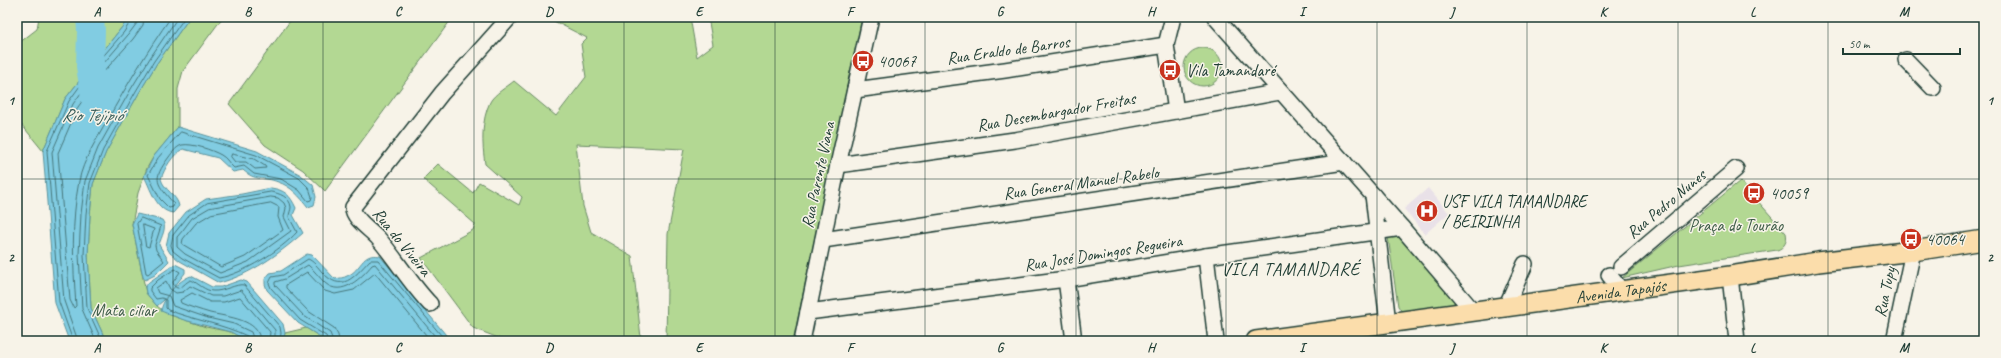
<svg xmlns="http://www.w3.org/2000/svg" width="2001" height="358" font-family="Caveat,sans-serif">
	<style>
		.built { fill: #e9e1e8 }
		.green { fill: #b3d893; stroke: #698a64 }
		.water { fill: #81cce2; stroke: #5a939c }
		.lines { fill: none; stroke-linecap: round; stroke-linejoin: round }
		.shore { stroke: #46767a; stroke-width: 1 }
		.river { stroke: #81cce2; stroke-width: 28 }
		.minor-casing { stroke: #1f3d34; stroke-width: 18 }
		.major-casing { stroke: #1f3d34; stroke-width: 22 }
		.minor { stroke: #f7f3e8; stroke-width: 15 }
		.major { stroke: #fbddab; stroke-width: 19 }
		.grid { fill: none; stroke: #1f3d34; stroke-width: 1; stroke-opacity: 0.55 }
		.labels { text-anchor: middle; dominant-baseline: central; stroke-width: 3; stroke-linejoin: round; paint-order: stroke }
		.street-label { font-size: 17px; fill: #1f3d34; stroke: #f7f3e8 }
		.poi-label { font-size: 17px; fill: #1f3d34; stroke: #f7f3e8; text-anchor: start }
		.park-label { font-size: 17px; fill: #3d5c47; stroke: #f7f3e8 }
		.water-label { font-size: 18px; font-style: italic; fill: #335a57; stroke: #f7f3e8 }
		.neighbourhood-label { font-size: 18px; letter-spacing: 1px; fill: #1f3d34; stroke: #f7f3e8 }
		.neatline { fill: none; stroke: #1f3d34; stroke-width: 1.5 }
		.grid-label { font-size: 13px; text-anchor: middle; font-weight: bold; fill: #1f3d34 }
	</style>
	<rect width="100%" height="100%" fill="#f7f3e8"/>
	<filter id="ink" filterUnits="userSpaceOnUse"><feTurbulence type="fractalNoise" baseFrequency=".025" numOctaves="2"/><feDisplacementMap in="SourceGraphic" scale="8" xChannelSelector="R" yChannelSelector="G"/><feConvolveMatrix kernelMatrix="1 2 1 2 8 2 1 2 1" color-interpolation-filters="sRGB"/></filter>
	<g filter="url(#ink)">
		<path class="built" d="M1428 188 1449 213 1425 234 1404 209Z"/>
		<g class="green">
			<path d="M39 17H130L65 99 43 151 17 119V42L19 43 37 29Z"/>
			<path d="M190 17H223L183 71 178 89V127L154 156 147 168 138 193 132 224 146 293 157 306 167 314 206 327 231 332 247 341H106L91 308 88 255 90 215 93 184 106 152 139 93 157 63Z"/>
			<path d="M293 17H453L325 191 303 170 265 145 229 104Z"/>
			<path d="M553 17H690L697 57 713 45 708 17H862L793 341H666L668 234 684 149 576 144 583 206 591 232 632 256 641 338 635 341H506L473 328 421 258 473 230 475 224 423 179 438 164 473 193 479 182 519 205 522 197 485 164C482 144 481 121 490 102 494 94 507 87 514 81L556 116 586 77 581 44 587 38 552 20Z"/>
			<circle cx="1203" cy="67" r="19"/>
			<path d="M1740 181 1786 233C1788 241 1784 248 1777 250L1679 265 1622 278Z"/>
			<path d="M1401 235 1455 296V301L1450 308 1404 315 1398 306 1388 237Z"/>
			<path d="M306 328 327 341H283L285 333Z"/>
		</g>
		<g class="water">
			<path d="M130 17H190L157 63 139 93 106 152 93 184 90 215 88 255 91 308 106 341H69L55 303 43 151 65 99Z"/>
			<path d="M178 127 257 151 301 175 313 185 316 197 314 205 308 207C300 197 291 186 278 182 263 176 256 182 243 170L233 172 218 158 183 149C173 154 164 169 161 179 164 190 177 195 179 206L173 213C156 211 151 189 144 176L154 156Z"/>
			<path d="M271 188C285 190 290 195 296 208L293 215 303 233C279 254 250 275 219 283L180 261 170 253 166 246 169 233 186 212 206 199 242 194Z"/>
			<path d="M137 214 162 220C168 227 161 237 159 245L169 261 155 275 145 280 143 277 132 224Z"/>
			<path d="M307 254 312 255 335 279C339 278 344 278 347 276 362 270 361 252 380 256L451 341H327L298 323 267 290 265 284V279L270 273 281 271Z"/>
			<path d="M175 264 185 269V273L164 300 157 306 146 293 145 287 149 282Z"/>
			<path d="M191 276 212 287H221L241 280 247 282 283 324 285 333 283 341H247L231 332 184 320 161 311C163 298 178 280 191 276Z"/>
		</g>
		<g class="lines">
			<g class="shore">
				<path d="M144 17 143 25 133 39 101 75 78 107 58 153 70 300 74 308 76 306C73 264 71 222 79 181 83 160 97 139 107 121 127 85 147 51 171 17"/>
				<path d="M181 132 256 155 299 178 309 188 312 197 311 200 308 201 299 190 281 179 254 174 244 166 234 168C229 164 227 158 221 155 212 150 192 143 182 145 176 147 172 153 169 157 151 181 157 183 174 204L173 207 169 208 160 199 148 175 158 158Z"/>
				<path d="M232 154 254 159 265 166 266 168 255 169 246 162H235L231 157Z"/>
				<path d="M271 192C279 193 290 197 291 207 291 210 289 213 289 217L297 232C281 250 243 274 219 278L182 258 173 251 171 245 173 235 189 215 207 203Z"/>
				<path d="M271 197 278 198 284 203 286 208 284 217 291 231 248 262 220 273 185 254 177 247V237L183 230 192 218 209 208Z"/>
				<path d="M271 203 279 207 278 217 283 230 245 257 221 267 182 244 183 239 196 223 211 214Z"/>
				<path d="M141 218 161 226 155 245 156 250 164 261 148 274 146 273 137 224Z"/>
				<path d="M143 225 154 229 149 247 146 246Z"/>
				<path d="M73 341 59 302 47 151 69 101 93 68 124 32 133 17"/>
				<path d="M78 341 64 301 52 152 73 104 97 71 128 35 137 23 138 17"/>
				<path d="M96 341 82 309 79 254 81 214 85 181 98 148 131 89 150 58 178 17"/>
				<path d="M102 341 87 308 84 255 86 214 90 183 103 150 136 91 154 61 185 17"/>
				<path d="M249 341 247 336C222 324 194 320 168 310L166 308V300L162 298 156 299 150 291V288L158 280 175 269 180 272 173 282 174 286 177 288C183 288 185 282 191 280 198 283 205 291 213 291 223 292 237 283 244 285L280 327 281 333 280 341"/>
				<path d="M254 341 251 332 234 324 208 318 173 306 169 296 158 293 156 288 166 281 170 289 176 293 183 292 190 286 211 296H223L241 290 275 330V341"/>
				<path d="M260 341C260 319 227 317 210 313 200 310 190 307 181 303L180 300 192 293 210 302H224L240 297 270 332 269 341"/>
				<path d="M328 341 326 336 300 320 271 288 269 283 272 277 283 275 308 259C313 261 318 267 322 272 342 294 354 277 370 260H378L446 341"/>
				<path d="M333 341 330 333 304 316 275 285V282L285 279 308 265C314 270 319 277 325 283 342 298 362 277 372 265L375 264 439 341"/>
				<path d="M339 341 338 335 334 328 308 311 286 288V285L307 272 325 291 335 294 354 290 375 273 431 341"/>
			</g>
			<path class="river" d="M90 17 91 31 90 66 96 103"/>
			<g class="minor-casing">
				<g id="minor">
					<path d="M1173 17 1166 45 1176 111"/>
					<path d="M1215 17 1402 228 1474 312"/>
					<path d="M1906 60 1933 88"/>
					<path d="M855 90 1005 70 1166 45"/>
					<path d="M838 165 1015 140 1280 92"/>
					<path d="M1373 195 1388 323"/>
					<path d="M823 240 1344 162"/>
					<path d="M1206 256 1216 341"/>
					<path d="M1621 267 1736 169"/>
					<path d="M1609 275 1622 291"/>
					<path d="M1730 276 1737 341"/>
					<path d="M1066 279 1074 341"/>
					<path d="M430 304C410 283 396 259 378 238 371 230 352 218 353 207L442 93 510 17"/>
					<path d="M1506 307 1525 264"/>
					<path d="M808 312 1066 279 1206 256 1402 228"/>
					<path d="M802 341 838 165 871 17"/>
					<path d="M1894 341 1913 251"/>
				</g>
			</g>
			<g class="major-casing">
				<g id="major">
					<path id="s1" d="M1256 341 1730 276 1818 262 1913 251 1984 240"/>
				</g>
			</g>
			<use href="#minor" class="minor"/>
			<use href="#major" class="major"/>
		</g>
	</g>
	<path class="grid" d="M173 17V341M323 17V341M474 17V341M624 17V341M775 17V341M925 17V341M1076 17V341M1226 17V341M1377 17V341M1527 17V341M1678 17V341M1828 17V341M17 179H1984"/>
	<defs>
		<g id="bus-disc" transform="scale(1.15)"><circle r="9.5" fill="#c8321e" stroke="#f7f3e8"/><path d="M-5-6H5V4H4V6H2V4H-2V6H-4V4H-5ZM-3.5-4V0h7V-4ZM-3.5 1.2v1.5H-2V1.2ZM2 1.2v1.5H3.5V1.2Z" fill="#fff"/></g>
		<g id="hospital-disc" transform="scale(1.15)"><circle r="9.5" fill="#c8321e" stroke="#f7f3e8"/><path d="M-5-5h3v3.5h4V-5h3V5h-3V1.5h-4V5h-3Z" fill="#fff"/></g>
	</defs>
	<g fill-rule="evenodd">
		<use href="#bus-disc" x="863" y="61"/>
		<use href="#bus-disc" x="1170" y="70"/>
		<use href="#bus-disc" x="1754" y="193"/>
		<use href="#hospital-disc" x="1427" y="211"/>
		<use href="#bus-disc" x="1911" y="239"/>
	</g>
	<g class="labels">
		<g class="street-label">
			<text transform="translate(1008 50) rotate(-8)">Rua Eraldo de Barros</text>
			<text transform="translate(1056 112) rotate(-10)">Rua Desembargador Freitas</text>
			<text transform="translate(818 175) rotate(-78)">Rua Parente Viana</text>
			<text transform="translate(1081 183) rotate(-8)">Rua General Manuel Rabelo</text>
			<text transform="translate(1666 204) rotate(-40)">Rua Pedro Nunes</text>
			<text transform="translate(402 242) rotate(51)">Rua do Viveira</text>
			<text transform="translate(1103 253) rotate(-9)">Rua José Domingos Regueira</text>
			<text stroke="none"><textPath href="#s1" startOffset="368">Avenida Tapajós</textPath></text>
			<text transform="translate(1885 292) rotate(-78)">Rua Tupy</text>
		</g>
		<g class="poi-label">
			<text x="878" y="61">40067</text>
			<text x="1186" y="70">Vila Tamandaré</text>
			<text x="1770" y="193">40059</text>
			<text x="1442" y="201">USF VILA TAMANDARE<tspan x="1442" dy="20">/ BEIRINHA</tspan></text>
			<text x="1926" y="239">40064</text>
		</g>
		<g class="park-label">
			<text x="1736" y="225">Praça do Tourão</text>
			<text x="124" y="310">Mata ciliar</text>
		</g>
		<g class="water-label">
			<text x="92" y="115">Rio Tejipió</text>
		</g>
		<g class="neighbourhood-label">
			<text x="1291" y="269">VILA TAMANDARÉ</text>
		</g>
	</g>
	<rect width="2001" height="358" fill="none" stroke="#f7f3e8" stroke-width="44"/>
	<path d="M1843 48v6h117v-6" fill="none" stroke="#1f3d34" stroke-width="2"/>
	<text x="1849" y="48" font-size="12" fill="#1f3d34" stroke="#f7f3e8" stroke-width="3" paint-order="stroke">50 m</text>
	<rect x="22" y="22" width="1957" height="314" class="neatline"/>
	<g class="grid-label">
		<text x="97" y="16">A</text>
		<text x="248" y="16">B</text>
		<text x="398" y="16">C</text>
		<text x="549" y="16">D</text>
		<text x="699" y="16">E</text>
		<text x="850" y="16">F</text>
		<text x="1000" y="16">G</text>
		<text x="1151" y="16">H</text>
		<text x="1302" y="16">I</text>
		<text x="1452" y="16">J</text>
		<text x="1603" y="16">K</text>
		<text x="1753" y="16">L</text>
		<text x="1904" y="16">M</text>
		<text x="11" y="105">1</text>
		<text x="1990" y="105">1</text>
		<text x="11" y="262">2</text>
		<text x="1990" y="262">2</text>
		<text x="97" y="352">A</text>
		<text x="248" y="352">B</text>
		<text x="398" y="352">C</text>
		<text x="549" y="352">D</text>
		<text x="699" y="352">E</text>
		<text x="850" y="352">F</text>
		<text x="1000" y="352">G</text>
		<text x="1151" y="352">H</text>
		<text x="1302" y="352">I</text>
		<text x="1452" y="352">J</text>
		<text x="1603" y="352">K</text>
		<text x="1753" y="352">L</text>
		<text x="1904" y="352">M</text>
	</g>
</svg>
